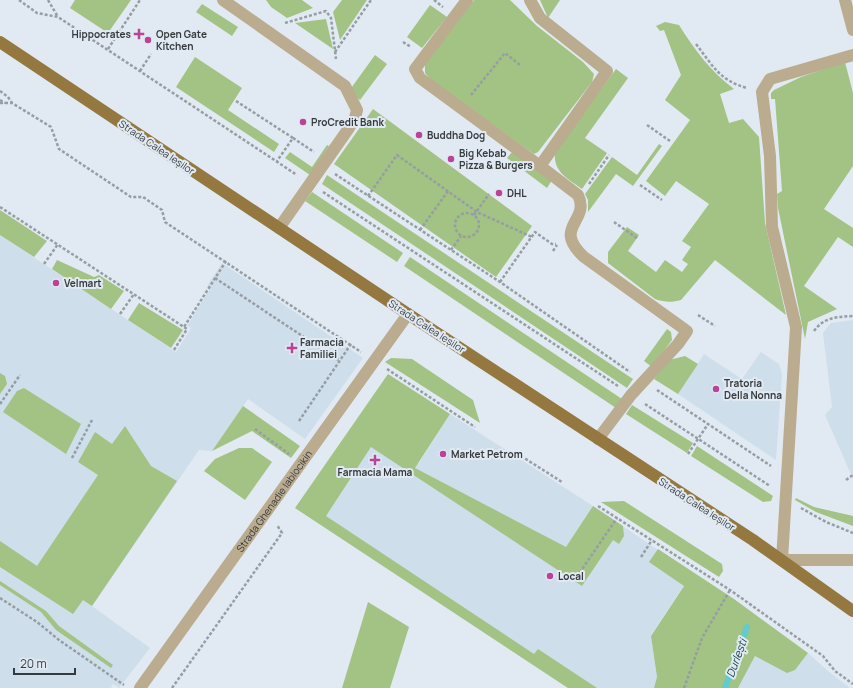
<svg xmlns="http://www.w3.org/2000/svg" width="853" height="688" font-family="Manrope,sans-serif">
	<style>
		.built { fill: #cfdeeb }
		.green { fill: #a2c383 }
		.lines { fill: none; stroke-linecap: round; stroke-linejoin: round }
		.stream { stroke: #62cbce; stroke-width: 6 }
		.path { stroke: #969da3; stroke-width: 2.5; stroke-dasharray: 3 2; stroke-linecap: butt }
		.minor { stroke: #bbac8f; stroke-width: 12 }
		.major { stroke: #94783f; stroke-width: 12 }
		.poi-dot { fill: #ba4297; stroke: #e1eaf3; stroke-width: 1.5 }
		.labels { text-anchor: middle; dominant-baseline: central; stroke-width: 4; stroke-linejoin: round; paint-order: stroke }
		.poi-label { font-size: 10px; font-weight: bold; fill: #363a3d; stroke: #e1eaf3; text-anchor: start }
		.street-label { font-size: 10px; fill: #363a3d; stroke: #e1eaf3 }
		.water-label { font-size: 11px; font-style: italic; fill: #134445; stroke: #e1eaf3 }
	</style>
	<rect width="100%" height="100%" fill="#e1eaf3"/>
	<g class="built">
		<path d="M0 235 176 352 191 328 187 326 211 287 207 286 222 263 363 358 305 439 248 399 212 451 199 450 92 606 150 648 119 688 113 684 111 688H0Z"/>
		<path d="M853 320V479L825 415 832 407 823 333 831 323Z"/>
		<path d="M761 352 779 364 782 374 776 460 678 394 704 354 742 379Z"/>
		<path d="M450 414 593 506 692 573 651 635 657 677 654 688H568L295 508 339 495 371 447 419 463Z"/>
		<path d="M808 653 828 671 850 688H738L755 656 795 670Z"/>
	</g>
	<g class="green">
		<path d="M75 0H131L108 33 70 8Z"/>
		<path d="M266 0H302L313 8 287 18 271 7Z"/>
		<path d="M342 0H367L340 40 333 12Z"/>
		<path d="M474 0H510L537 26 583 62 594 74 592 82 538 152 534 154 432 81 425 73V63Z"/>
		<path d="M540 0H560L548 18Z"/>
		<path d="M202 4 238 27 232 36 196 12Z"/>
		<path d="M430 5 447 17 422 48 407 37Z"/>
		<path d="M326 19 333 49 295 23Z"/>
		<path d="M665 22 679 25C694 49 711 72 734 89L720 94 729 123 743 119 759 137 765 223 786 315 715 260 681 300C671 303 664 302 655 299L608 263V252L627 227 639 235 628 251 656 272 665 260 682 272 688 264 682 260 691 247 682 241 709 204 676 181 665 196 646 181 690 120 665 100 681 75 664 30 660 31 656 26Z"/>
		<path d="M375 55 387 64 360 100 349 91Z"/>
		<path d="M195 57 242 88 228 110 279 144 274 152 176 87Z"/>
		<path d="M845 62 853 93V166L824 209 853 228V247L838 237 804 286 837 309 808 322 805 339 778 208 777 194 782 191 775 99H771V93L774 90 801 77Z"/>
		<path d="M616 69 628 78 585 138 607 153 582 189C567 178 553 172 555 152Z"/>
		<path d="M373 109 532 226 496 277 334 164Z"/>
		<path d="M659 144 662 146 633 186 616 174 588 212V200L585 194 612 157 637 175Z"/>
		<path d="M327 145 329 146 310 175 285 158 290 152 312 167Z"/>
		<path d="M513 151 552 180 547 188 507 158Z"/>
		<path d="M327 175 633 379 627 388 322 184Z"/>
		<path d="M312 192 403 253 397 262 305 201Z"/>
		<path d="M0 210 47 241 34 257 0 235Z"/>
		<path d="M410 257 622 399 616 408 404 266Z"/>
		<path d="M57 260 94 277 99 275 124 291 111 309 52 269Z"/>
		<path d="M139 303 183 330 171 348 128 320Z"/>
		<path d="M667 329 671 332 672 340 652 367 644 361Z"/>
		<path d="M685 356 698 364 678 394 654 379 669 360Z"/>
		<path d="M391 358 412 359 473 400 480 423 385 362Z"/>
		<path d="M0 373 5 376 7 384 0 394Z"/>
		<path d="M388 374 450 414 415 468 566 547 593 506 623 526 624 536 619 544 613 540 582 586 371 447 326 516 534 654 538 649 597 688H568L295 508Z"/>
		<path d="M24 388 81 424 66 454 3 412 17 391Z"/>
		<path d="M632 405 693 443 687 453 626 414Z"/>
		<path d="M243 406 300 446 291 458 252 431 212 451Z"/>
		<path d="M125 426 151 466 177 481 92 606 83 600 73 614 0 567V541L37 566 98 475 78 462 95 432 112 444Z"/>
		<path d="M697 446 773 496 771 501 763 502 691 456Z"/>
		<path d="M239 448H252L272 462 245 500 204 471 215 459Z"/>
		<path d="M796 498 814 507 853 516V526L816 512 795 500Z"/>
		<path d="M624 501 722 564 723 571 719 577 601 502Z"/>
		<path d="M658 549 734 599 808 653 795 670 787 673 755 656 738 688H654L657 677 651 636 684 586 649 562Z"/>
		<path d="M0 581 46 611 59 626 113 665 111 668 56 630 41 612 0 585Z"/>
		<path d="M368 602 409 627 390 688H342Z"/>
	</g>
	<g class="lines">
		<path class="stream" d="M725 688 747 627"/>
		<g class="path">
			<path d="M19 0 37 13 58 17 297 175"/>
			<path d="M48 0 58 17"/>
			<path d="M434 0 443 7"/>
			<path d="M285 23 326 11 331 18 336 59"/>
			<path d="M403 42 411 47"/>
			<path d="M696 44C713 66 719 80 747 88"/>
			<path d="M108 49 140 0"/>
			<path d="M335 52 371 0"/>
			<path d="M140 71 151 54"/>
			<path d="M0 91 8 97 12 103"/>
			<path d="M471 95 505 53 520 65"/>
			<path d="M0 100 5 103"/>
			<path d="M236 101 293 138 277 161"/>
			<path d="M0 103H12L51 127 59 149 131 197H143L162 210 165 222 361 352"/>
			<path d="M647 125 670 141"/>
			<path d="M293 138 314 152"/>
			<path d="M335 174 500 282 630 372"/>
			<path d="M589 184 609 155"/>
			<path d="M640 185 662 200"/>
			<path d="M323 192 618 386"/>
			<path d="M368 196 397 155 477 212 532 237"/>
			<path d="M0 207 184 327 226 261"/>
			<circle cx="467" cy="225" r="12"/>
			<path d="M474 215 489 194"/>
			<path d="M614 222 637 238"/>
			<path d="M420 230 448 191"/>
			<path d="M451 250 461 236"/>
			<path d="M553 251 557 245"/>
			<path d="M44 264 58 244"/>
			<path d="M215 278 340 361"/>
			<path d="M500 282 535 232 552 244H556"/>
			<path d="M120 314 134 294"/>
			<path d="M698 315 715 326"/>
			<path d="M814 331C824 317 837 317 853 316"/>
			<path d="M174 350 187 329 184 327"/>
			<path d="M387 369 475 427"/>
			<path d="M657 390 771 466"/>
			<path d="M0 404 20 375"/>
			<path d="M645 404 770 486"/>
			<path d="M299 421 351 344"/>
			<path d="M255 429 289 454"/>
			<path d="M688 454 708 424"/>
			<path d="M521 456 562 482"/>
			<path d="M72 458 92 420"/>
			<path d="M846 480 853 475"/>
			<path d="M598 506 730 590 823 656 835 671 853 684"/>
			<path d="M801 508 826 522 853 533"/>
			<path d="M641 557 652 540"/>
			<path d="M574 581 617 518"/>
			<path d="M0 598 37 622 59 640 124 685"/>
			<path d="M172 688 282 533 277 525"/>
			<path d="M684 688 702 638 730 590"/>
		</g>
		<g class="minor">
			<path d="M223 0 345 86 357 110 355 118 349 128 279 228"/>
			<path d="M467 0 415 69 420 78 540 166"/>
			<path d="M530 0 540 18 607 71 540 166 578 195C591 222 551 226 584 257L687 331 678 344 631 395 598 439"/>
			<path d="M845 0 853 30"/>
			<path d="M853 55 770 79 762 92 770 156 772 227 796 327 782 560H853"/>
			<path id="s1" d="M140 688 408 314"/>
		</g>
		<path class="major" d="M0 42 408 314 753 540 853 611"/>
	</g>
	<g class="poi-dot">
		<path d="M137 28h4v4h4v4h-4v4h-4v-4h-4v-4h4z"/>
		<circle cx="148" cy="40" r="4"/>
		<circle cx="303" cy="122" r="4"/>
		<circle cx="419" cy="135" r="4"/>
		<circle cx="451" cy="159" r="4"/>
		<circle cx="499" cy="193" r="4"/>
		<circle cx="56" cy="283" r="4"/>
		<path d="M290 342h4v4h4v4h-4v4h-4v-4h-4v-4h4z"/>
		<circle cx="716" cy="389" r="4"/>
		<circle cx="443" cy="454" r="4"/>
		<path d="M373 454h4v4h4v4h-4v4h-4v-4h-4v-4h4z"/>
		<circle cx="550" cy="576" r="4"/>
	</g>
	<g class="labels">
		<g class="poi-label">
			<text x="131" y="34" text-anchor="end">Hippocrates</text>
			<text x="156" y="34">Open Gate<tspan x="156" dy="12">Kitchen</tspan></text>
			<text x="311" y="122">ProCredit Bank</text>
			<text x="427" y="135">Buddha Dog</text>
			<text x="459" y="153">Big Kebab<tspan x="459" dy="12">Pizza &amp; Burgers</tspan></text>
			<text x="507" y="193">DHL</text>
			<text x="64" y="283">Velmart</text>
			<text x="300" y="342">Farmacia<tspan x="300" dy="12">Familiei</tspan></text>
			<text x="724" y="383">Tratoria<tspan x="724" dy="12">Della Nonna</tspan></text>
			<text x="451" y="454">Market Petrom</text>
			<text x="375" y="472" text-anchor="middle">Farmacia Mama</text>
			<text x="558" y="576">Local</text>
		</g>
		<g class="street-label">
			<text transform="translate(157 147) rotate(34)">Strada Calea Ieșilor</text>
			<text transform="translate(427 326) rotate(33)">Strada Calea Ieșilor</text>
			<text stroke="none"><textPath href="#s1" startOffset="230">Strada Ghenadie Iablocikin</textPath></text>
			<text transform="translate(697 504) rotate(33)">Strada Calea Ieșilor</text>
		</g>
		<g class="water-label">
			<text transform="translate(736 658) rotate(-70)">Durlești</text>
		</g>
	</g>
	<path d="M14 668v6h61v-6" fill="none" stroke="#363a3d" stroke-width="2"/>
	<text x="20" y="668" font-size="12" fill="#363a3d" stroke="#e1eaf3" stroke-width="3" paint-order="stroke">20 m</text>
</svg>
